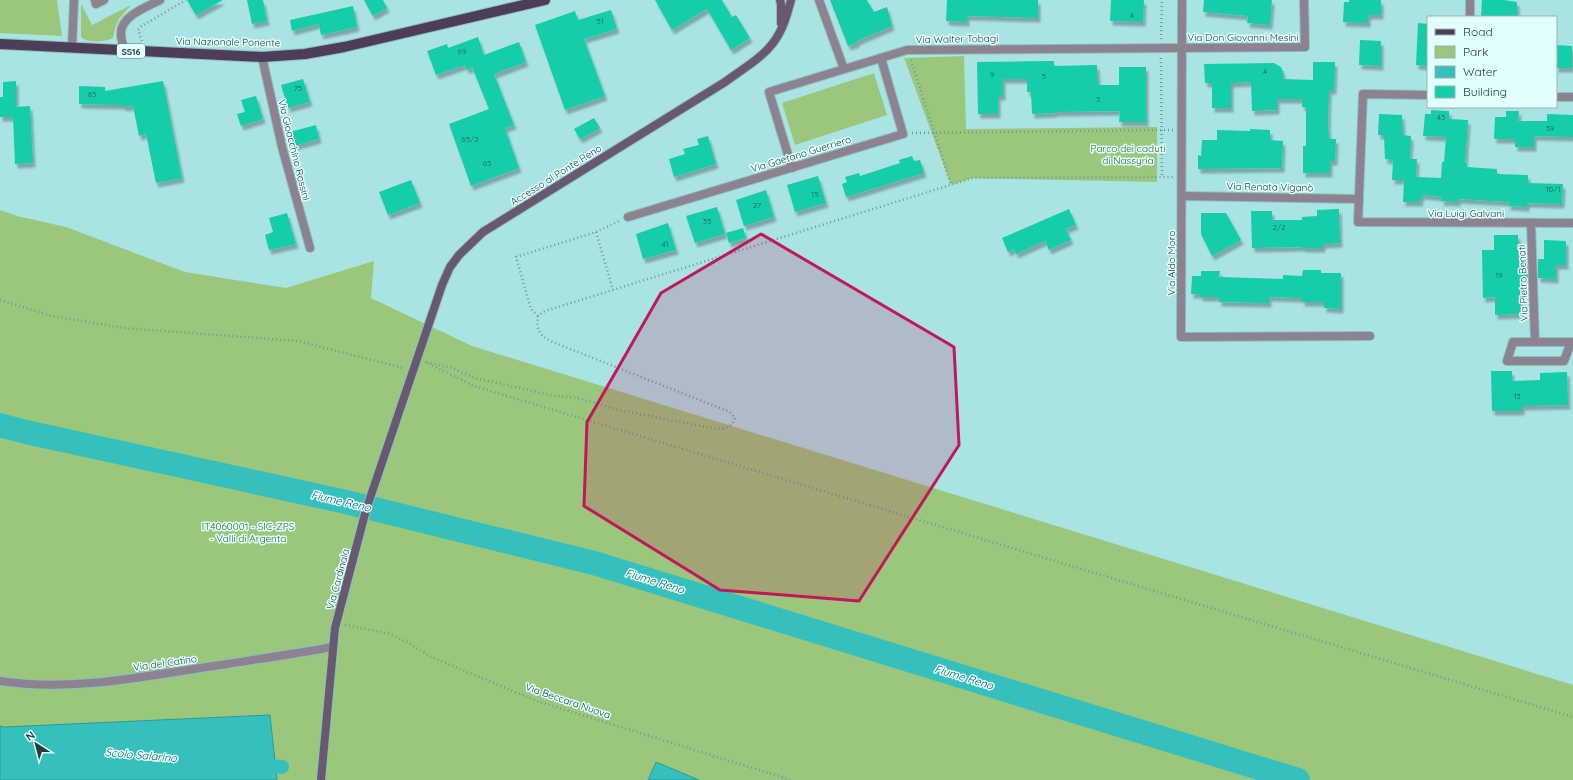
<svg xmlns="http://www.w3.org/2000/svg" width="1573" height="780" font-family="Quicksand,sans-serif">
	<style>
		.green { fill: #9ac77b }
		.water { fill: #35c0be; stroke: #309997 }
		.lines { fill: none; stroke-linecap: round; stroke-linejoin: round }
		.canal { stroke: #35c0be; stroke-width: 14 }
		.river { stroke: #35c0be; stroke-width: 24 }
		.building { fill: #14cda9; filter: url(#shadow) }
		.lane-casing { stroke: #8dbfbd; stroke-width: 10 }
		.street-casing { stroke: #8dbfbd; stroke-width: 10 }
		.secondary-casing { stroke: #8dbfbd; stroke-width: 10 }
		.primary-casing { stroke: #8dbfbd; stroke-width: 12 }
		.path { stroke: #709b99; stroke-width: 2.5; stroke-dasharray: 1 3; stroke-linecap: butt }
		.lane { stroke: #8c8292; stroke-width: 8 }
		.street { stroke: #8c8292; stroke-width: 8 }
		.secondary { stroke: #685970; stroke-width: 8 }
		.primary { stroke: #4e3d58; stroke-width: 10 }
		.marked { fill: #c2185b; fill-opacity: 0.2; stroke: #c2185b; stroke-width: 3; stroke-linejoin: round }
		.labels { text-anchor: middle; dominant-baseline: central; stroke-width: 3; stroke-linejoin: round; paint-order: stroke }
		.number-label { font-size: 8px; fill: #216157 }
		.shield { fill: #e2fffe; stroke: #5e7776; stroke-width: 1 }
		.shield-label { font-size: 9px; font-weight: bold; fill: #253d3c }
		.street-label { font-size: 10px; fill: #253d3c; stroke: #e2fffe }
		.park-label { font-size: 10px; fill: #395d1b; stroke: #e2fffe }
		.water-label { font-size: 11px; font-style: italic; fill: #0e5b5a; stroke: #e2fffe }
	</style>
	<defs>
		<filter id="shadow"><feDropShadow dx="2.5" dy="4.5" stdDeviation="1" flood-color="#0004"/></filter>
	</defs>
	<rect width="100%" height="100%" fill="#aae4e2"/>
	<g class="green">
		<path d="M0 0H57L62 36 0 33Z"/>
		<path d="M81 4 92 25 131 5 119 19 115 28 113 38C106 42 86 43 81 37Z"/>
		<path d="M964 56 966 129 1157 127V182L973 178 951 185 904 58Z"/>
		<path d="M874 73 887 115 795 145 782 103Z"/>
		<path d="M0 210 17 216 66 227 185 272 286 288 374 261 371 298 472 346 1573 685V780H0Z"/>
	</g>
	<g class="water">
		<path d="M270 715 277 780H0V726L4 727Z"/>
		<path d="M656 762 699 780H648Z"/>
	</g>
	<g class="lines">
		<path class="canal" d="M257 765 282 767"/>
		<path class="river" d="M0 425 26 432 346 502 594 563 1298 780"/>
	</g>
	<g class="building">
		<path d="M187 0H223L196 15Z"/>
		<path d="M247 0H263L267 21 252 24Z"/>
		<path d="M364 0H383L387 8 373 16Z"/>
		<path d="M655 0H722L732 17 736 15 750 38 731 50 707 9 672 30Z"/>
		<path d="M830 0H867L874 12 887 7 892 26 857 41V43L848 46Z"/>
		<path d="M947 0H1038V18L967 16V22L946 21Z"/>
		<path d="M1111 0H1144L1143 22 1110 21Z"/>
		<path d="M1204 0H1272L1270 25 1247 23 1248 16 1203 12Z"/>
		<path d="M1349 0H1381V15H1368V23L1343 22 1344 2H1349Z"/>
		<path d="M1482 0H1504L1517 2V17H1481Z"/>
		<path d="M353 6 357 27 321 35 319 24 292 31 290 20Z"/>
		<path d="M611 10 617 29 584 39 605 96 565 110 535 25 575 11 578 20Z"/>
		<path d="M1418 23 1428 24V66L1416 65Z"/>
		<path d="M478 37 484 55 519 42 526 62 494 74 514 125 505 128 519 168 471 186 449 124 489 109 472 67 467 70 465 65 436 75 427 51 447 44 448 48Z"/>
		<path d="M1360 40 1381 41V66L1359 65Z"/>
		<path d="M1556 45 1572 46V68H1556Z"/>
		<path d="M1054 61V66L1097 65 1098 85H1119V67H1146V122H1119L1120 111 1055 112V113L1032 114 1031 92H1027V79H1003V96H998V114H978L977 62Z"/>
		<path d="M1313 62H1335L1334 90H1329L1328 125 1329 139H1336L1335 161H1330V173H1303V146H1306V107H1302V99H1277V110L1252 111 1251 82 1231 83V108H1212V83H1205L1204 64 1274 63 1281 67 1283 72V79L1313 80Z"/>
		<path d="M303 79 310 102 288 108 281 85Z"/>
		<path d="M16 81V107L30 106 33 163 15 164 13 117H0V97H3V82Z"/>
		<path d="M163 81 182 178 156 183 146 134 139 136 133 106 123 107V105L79 104V86L105 87V91Z"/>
		<path d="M256 96 263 119 241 126 237 114 245 112 241 100Z"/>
		<path d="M1431 110 1449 111V119L1468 120 1465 163H1467V167L1497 169V174L1528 175V183L1563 184 1562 204 1527 203V207L1508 206 1509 202 1458 199V202L1441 201 1442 197 1422 195 1420 202H1403L1404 180H1392L1393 160 1385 159 1384 135H1378L1379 114 1402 115 1403 135 1411 136 1410 159H1417L1416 177 1441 178 1442 162H1444L1446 137 1423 136 1425 114H1431Z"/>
		<path d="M1506 111H1519L1518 121H1547V114L1573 115V137L1534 136V147H1515V139H1494L1495 117H1506Z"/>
		<path d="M594 118 600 128 580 139 574 129Z"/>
		<path d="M316 125 319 139 290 147 286 133Z"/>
		<path d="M1250 129 1270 130V140L1283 141 1282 168 1198 169V155L1201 156 1202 140H1217V130L1250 131Z"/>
		<path d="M708 136 716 164 674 177 669 159 685 154 683 149 699 145 697 139Z"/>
		<path d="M912 156 914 161 920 160 924 173 846 197 842 184 847 182 845 177 859 173 860 176 900 163 899 160Z"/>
		<path d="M818 176 826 203 795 212 787 185Z"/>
		<path d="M411 180 420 203 388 215 379 192Z"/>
		<path d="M766 190 774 217 744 226 736 200Z"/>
		<path d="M717 207 725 234 695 243 686 216Z"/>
		<path d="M1069 209 1076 225 1066 229 1071 240 1049 250 1045 241 1016 254 1014 249 1008 252 1002 238Z"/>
		<path d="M1339 209 1340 243 1323 244V248H1303V247L1252 248 1251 211H1272V220H1302V217L1317 216V210Z"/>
		<path d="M287 213 296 244 269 250 265 235 273 232 269 218Z"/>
		<path d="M1201 213H1226L1241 240 1212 256 1201 234Z"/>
		<path d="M668 223 676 250 643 259 636 234Z"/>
		<path d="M743 228 746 238 729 243 726 233Z"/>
		<path d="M1494 235H1518V259H1527V278H1520V314L1495 315V297L1483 298 1482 250H1494Z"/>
		<path d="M1544 240 1566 241V265H1556V279L1538 278V259H1544Z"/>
		<path d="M1303 270H1321V273H1341V309L1324 308V302H1302V298L1269 297V303L1219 302V297H1200V294H1191L1192 276H1201V271H1220L1219 277 1283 279V275L1302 276Z"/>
		<path d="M1491 371H1512V381L1540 380V373L1567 372 1568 405 1522 406V411H1492Z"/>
	</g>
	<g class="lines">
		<g class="lane-casing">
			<g id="lane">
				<path d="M95 0 96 4 104 0"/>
				<path d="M819 0 844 69"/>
				<path d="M72 48 74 0"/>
			</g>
		</g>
		<g class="street-casing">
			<g id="street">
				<path d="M1182 0 1181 337 1370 336"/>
				<path d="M1470 17V0"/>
				<path d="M124 50C123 45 121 40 121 34 120 16 147 7 160 0"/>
				<path d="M262 57 282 147 310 248"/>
				<path d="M1428 95 1363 94 1358 222 1573 223"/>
				<path d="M1556 97H1573"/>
				<path d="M792 168 769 92 907 50 1305 47 1304 0"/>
				<path d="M1182 196 1359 199"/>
				<path d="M628 217 903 134 881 58"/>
				<path d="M1531 223 1535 342"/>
				<path d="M1571 342 1564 361H1507L1513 342H1573"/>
				<path d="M0 681C64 691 130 679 194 669 240 662 287 655 333 647"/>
			</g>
		</g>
		<g class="secondary-casing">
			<g id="secondary">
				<path d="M780 0 781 4V23"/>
				<path d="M321 780 335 628 366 510 442 285 450 267 459 255 483 232 725 82C741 70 761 59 773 43 783 30 787 15 791 0"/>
			</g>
		</g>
		<g class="primary-casing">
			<path id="primary" d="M0 44 262 57 305 54 344 47 545 0"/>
		</g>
		<g class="path">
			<path d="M1161 39 1162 0"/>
			<path d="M142 41 138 30 140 27 186 0"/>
			<path d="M1161 58 1162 177"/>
			<path d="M911 60 951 185"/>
			<path d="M912 133 1173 130"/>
			<path d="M596 232 613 290"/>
			<path d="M0 300 52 316 124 328 298 341 403 368"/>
			<path d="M538 316 531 309 516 257 596 232 619 221"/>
			<path d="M425 362 474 386 1573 717"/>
			<path d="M427 362 452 368 475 378 550 395 578 398 619 410 712 428C724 429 730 430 735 418L730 412 550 341C539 334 536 330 538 316L545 311 973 178 1173 177"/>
			<path d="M345 625 387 633 407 642 429 656 537 701 791 780"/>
		</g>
		<use href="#lane" class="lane"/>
		<use href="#street" class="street"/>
		<use href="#secondary" class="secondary"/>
		<use href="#primary" class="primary"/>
	</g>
	<path class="marked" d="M761 234 954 347 959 445 859 601 720 590 584 506 587 422 661 293Z"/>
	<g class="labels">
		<g class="number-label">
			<text x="1132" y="15">4</text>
			<text x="600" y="21">51</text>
			<text x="462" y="51">69</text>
			<text x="1265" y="71">4</text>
			<text x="992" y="74">9</text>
			<text x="1044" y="76">5</text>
			<text x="298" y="88">75</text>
			<text x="92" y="94">83</text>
			<text x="1098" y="99">3</text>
			<text x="1441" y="117">43</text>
			<text x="1550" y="128">39</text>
			<text x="470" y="139">65/2</text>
			<text x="487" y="163">63</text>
			<text x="1553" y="189">10/1</text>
			<text x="815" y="194">15</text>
			<text x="757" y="205">27</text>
			<text x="707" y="221">35</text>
			<text x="1279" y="227">2/2</text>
			<text x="665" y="244">41</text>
			<text x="1499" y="275">19</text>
			<text x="1517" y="396">13</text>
		</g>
		<rect class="shield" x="117" y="44" width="28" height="14" rx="3"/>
		<g class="shield-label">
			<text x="131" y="51">SS16</text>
		</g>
		<g class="street-label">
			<text x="1243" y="37">Via Don Giovanni Mesini</text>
			<text transform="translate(957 39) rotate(-1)">Via Walter Tobagi</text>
			<text transform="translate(228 42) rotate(1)">Via Nazionale Ponente</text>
			<text transform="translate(294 150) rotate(76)">Via Gioacchino Rossini</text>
			<text transform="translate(801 154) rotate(-17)">Via Gaetano Guerriero</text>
			<text transform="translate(556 175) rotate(-32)">Accesso al Ponte Reno</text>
			<text transform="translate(1270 187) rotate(1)">Via Renata Viganò</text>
			<text x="1466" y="213">Via Luigi Galvani</text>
			<text transform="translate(1171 263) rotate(-90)">Via Aldo Moro</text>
			<text transform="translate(1523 283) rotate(-92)">Via Pietro Benati</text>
			<text transform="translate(338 579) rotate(-75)">Via Cardinala</text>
			<text transform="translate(165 663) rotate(-8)">Via del Catino</text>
			<text transform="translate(568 701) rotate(19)">Via Beccara Nuova</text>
		</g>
		<g class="park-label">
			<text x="1128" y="148">Parco dei caduti<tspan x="1128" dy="12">di Nassyria</tspan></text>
			<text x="248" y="526">IT4060001 - SIC-ZPS<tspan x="248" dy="12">- Valli di Argenta</tspan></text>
		</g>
		<g class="water-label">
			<text transform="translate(341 501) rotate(13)">Fiume Reno</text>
			<text transform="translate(655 581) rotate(17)">Fiume Reno</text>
			<text transform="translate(964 677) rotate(17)">Fiume Reno</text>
			<text transform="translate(141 755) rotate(5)">Scolo Salarino</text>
		</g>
	</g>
	<rect x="1427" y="16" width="130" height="92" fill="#e2fffe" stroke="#96b1b0"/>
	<rect x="1435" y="29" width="20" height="6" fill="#4e3d58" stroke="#96b1b0"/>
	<text x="1463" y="36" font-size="12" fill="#253d3c">Road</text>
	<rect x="1435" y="46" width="20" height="12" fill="#9ac77b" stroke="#96b1b0"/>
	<text x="1463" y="56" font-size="12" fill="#253d3c">Park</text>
	<rect x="1435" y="66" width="20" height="12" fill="#35c0be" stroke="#96b1b0"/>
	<text x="1463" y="76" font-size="12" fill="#253d3c">Water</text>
	<rect x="1435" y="86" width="20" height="12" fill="#14cda9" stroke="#96b1b0"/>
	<text x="1463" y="96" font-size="12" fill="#253d3c">Building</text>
	<g transform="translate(36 744) rotate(324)" stroke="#e2fffe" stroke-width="3" paint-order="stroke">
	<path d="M0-3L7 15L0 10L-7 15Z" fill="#253d3c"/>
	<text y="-6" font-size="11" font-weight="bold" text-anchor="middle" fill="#253d3c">N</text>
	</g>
</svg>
